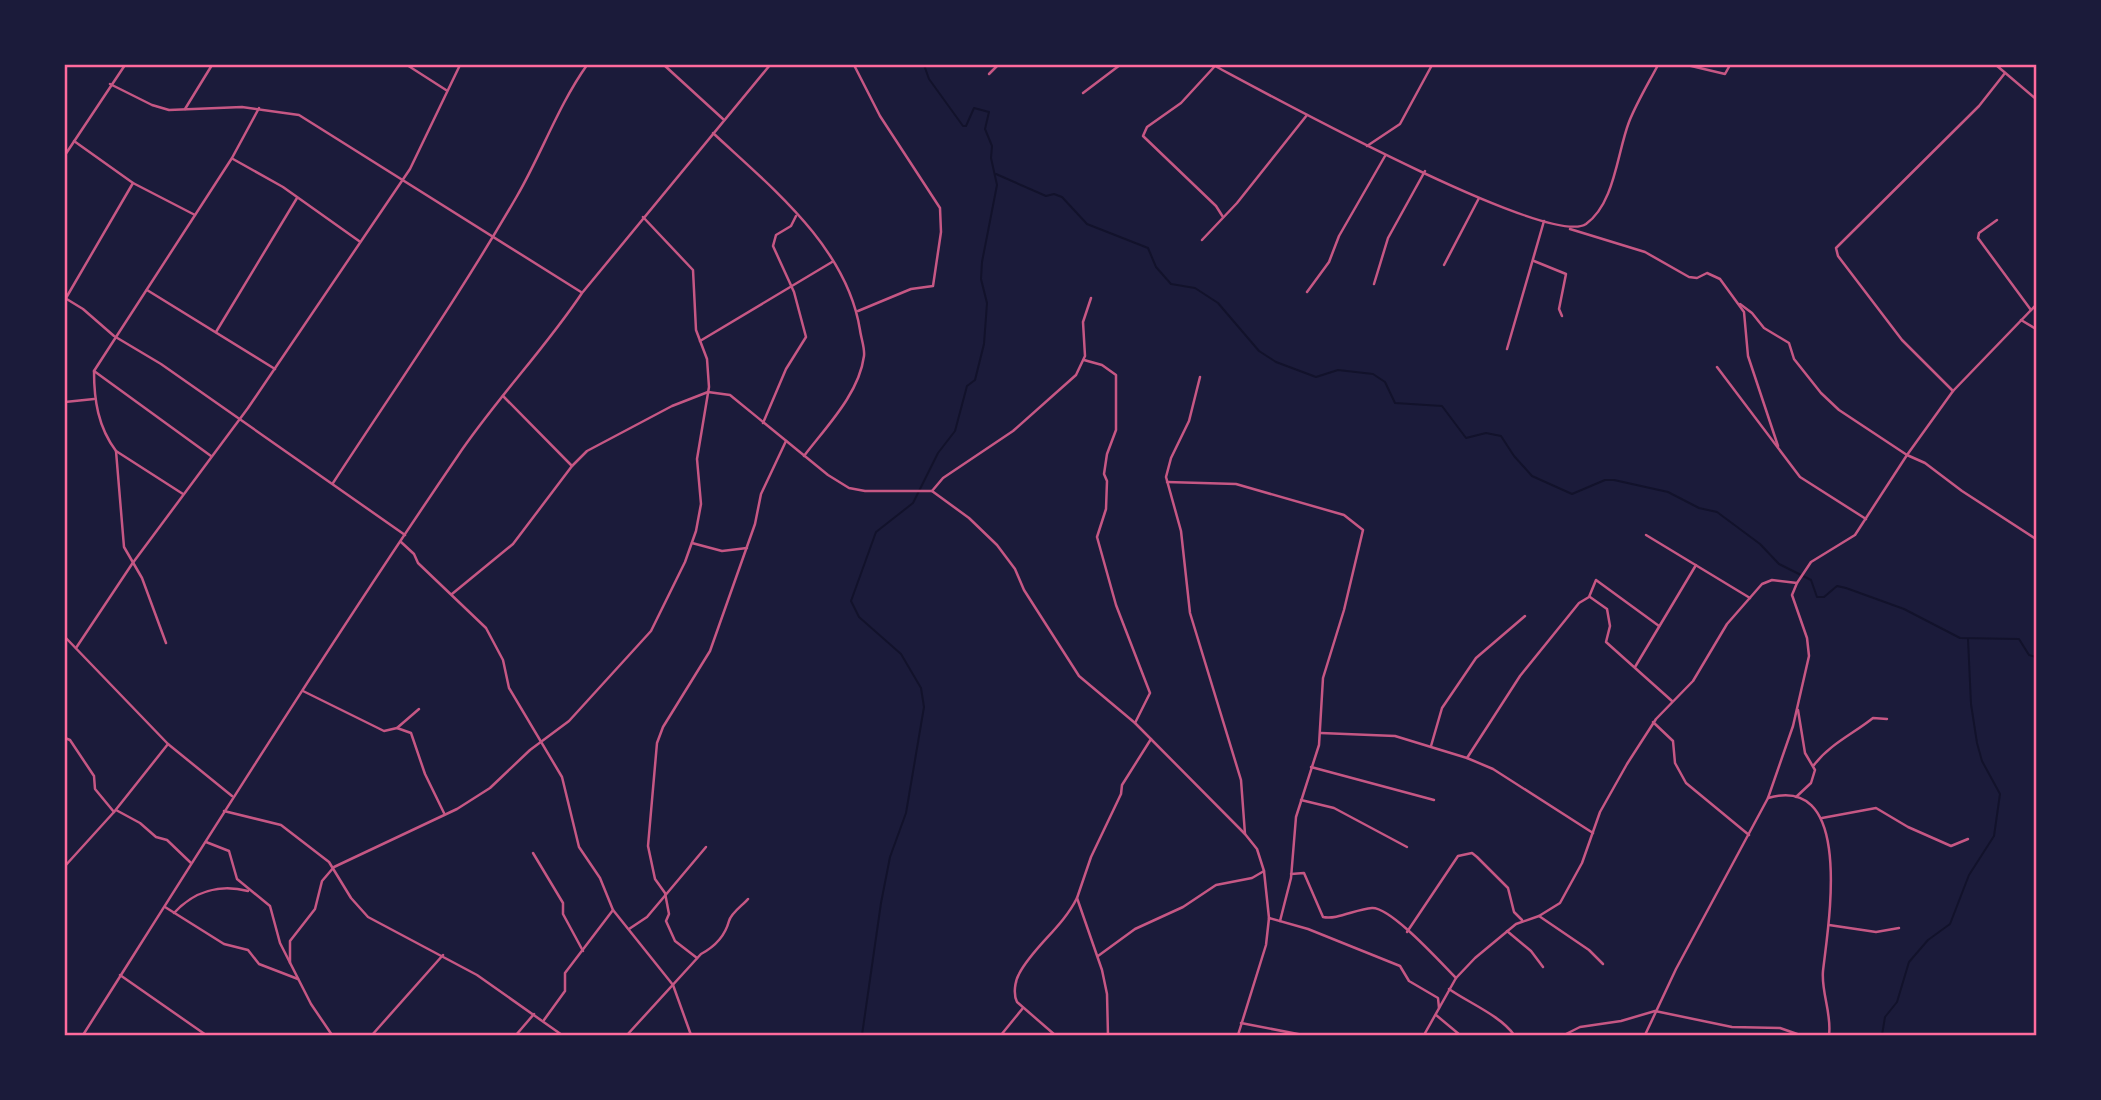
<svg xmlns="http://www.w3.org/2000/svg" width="2101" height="1100" font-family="'Source Sans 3',sans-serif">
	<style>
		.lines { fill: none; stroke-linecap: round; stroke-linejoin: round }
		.stream { stroke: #12122b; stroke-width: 2 }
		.minor { stroke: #c65784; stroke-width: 2.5 }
		.neatline { fill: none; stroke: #ff6b9d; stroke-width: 2.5 }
	</style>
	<rect width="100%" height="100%" fill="#1b1b3a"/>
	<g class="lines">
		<g class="stream">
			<path d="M996 174 1046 196 1054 194 1062 197 1087 224 1148 248 1156 267 1171 284 1195 288 1218 303 1259 351 1276 362 1316 377 1338 370 1373 374 1385 382 1395 403 1442 406 1466 438 1486 433 1501 436 1514 456 1532 476 1572 494 1605 480H1614L1668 492 1699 508 1717 512 1760 544 1779 564 1811 580 1817 597H1824L1837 586 1846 588 1904 609 1960 638 2019 639 2029 655 2036 657"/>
			<path d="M862 1035 881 903 890 857 906 813 924 707 921 688 901 654 859 617 851 601 876 532 913 503 938 453 955 431 967 386 975 380 984 344 987 303 981 279 982 262 997 185 991 158 992 146 985 129 989 112 974 108 966 126H963L929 79 924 65"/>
			<path d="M1882 1035 1885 1017 1897 1002 1909 962 1928 940 1950 924 1969 875 1994 836 2000 794 1982 761 1977 743 1971 704 1968 639"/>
		</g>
		<g class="minor">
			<path d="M407 65 446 90"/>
			<path d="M664 65 723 119"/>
			<path d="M854 65 880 116 940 208 941 232 933 286 911 289 858 311"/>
			<path d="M1213 65C1262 91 1549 249 1586 224 1615 203 1617 153 1629 122 1637 102 1648 84 1658 65"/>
			<path d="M1687 65 1725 74 1730 65"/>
			<path d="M1996 65 2036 99"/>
			<path d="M1215 66 1181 103 1147 127 1143 136 1216 206 1223 217"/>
			<path d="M989 74 998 65"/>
			<path d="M110 84 152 105 169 110 242 107 299 115 581 292"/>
			<path d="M1083 93 1120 65"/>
			<path d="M185 109 212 65"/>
			<path d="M713 133C771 187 847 247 860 330 861 338 865 348 864 356 859 394 826 427 804 456"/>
			<path d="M74 141 133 183 195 215"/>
			<path d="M1367 146 1400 124 1432 65"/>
			<path d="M65 155 125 65"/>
			<path d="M233 159 283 187 359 241"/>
			<path d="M1997 220 1979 233 1978 238 2031 310"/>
			<path d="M1570 229 1645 252 1689 277 1697 278 1707 273 1720 279 1744 312 1748 356 1778 446"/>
			<path d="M1202 240 1237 203 1307 115"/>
			<path d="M1534 261 1566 274 1559 309 1562 316"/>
			<path d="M1444 265 1479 198"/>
			<path d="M1374 284 1388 238 1425 171"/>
			<path d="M147 290 275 369"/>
			<path d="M1307 292 1329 262 1339 236 1385 156"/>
			<path d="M65 298 83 309 114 336 161 364 405 535"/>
			<path d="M66 298 133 183"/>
			<path d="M1740 304 1752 313 1764 328 1789 343 1794 359 1821 393 1839 410 1907 455 1925 463 1962 491 2036 539"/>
			<path d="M2021 320 2036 329"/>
			<path d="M216 332 297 198"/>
			<path d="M700 341 832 262"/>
			<path d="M1507 349 1544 221"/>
			<path d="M1084 360 1102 365 1116 375V430L1107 454 1104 474 1107 481 1106 509 1097 537 1116 605 1150 693 1135 723"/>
			<path d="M1717 367 1800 477 1866 519"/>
			<path d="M94 371C94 400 98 427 116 451L183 494"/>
			<path d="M1200 377 1189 421 1171 458 1166 477 1181 531 1190 613 1241 780 1245 834 1257 849 1264 871 1269 918 1266 945 1238 1035"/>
			<path d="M1953 391 1902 340 1838 256 1836 248 1979 106 2005 73"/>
			<path d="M503 396 572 466"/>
			<path d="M65 402 94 399"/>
			<path d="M763 423 786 369 806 337 794 292 773 246 776 235 791 226 796 216"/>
			<path d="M116 451 124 547 142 578 166 643"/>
			<path d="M211 456 94 371 232 158 259 108"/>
			<path d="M1167 482 1236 484 1344 515 1363 530 1344 610 1323 678 1319 745 1296 817 1291 878 1280 921"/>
			<path d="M333 483C395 388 460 295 517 196 542 153 558 106 587 65"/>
			<path d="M932 491 943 478 1013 431 1076 375 1085 356 1083 322 1091 298"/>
			<path d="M1646 535 1750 598"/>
			<path d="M401 542 414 554 418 563 486 628 503 660 509 688 562 777 579 847 600 878 613 910 673 985 691 1035"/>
			<path d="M692 543 722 551 747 548"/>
			<path d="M452 594 513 544 572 466 587 451 672 406 708 392 730 395 828 475 849 488 865 491H932L969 518 997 545 1015 569 1024 590 1079 676 1135 723 1245 834"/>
			<path d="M1590 597 1607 609 1610 626 1606 642 1672 701"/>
			<path d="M65 637 168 744 232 796"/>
			<path d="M76 648 132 564 248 408 410 169 460 65"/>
			<path d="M1635 667 1696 565"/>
			<path d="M303 691 384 731 397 728 419 709"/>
			<path d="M1653 722 1673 741 1675 763 1686 783 1749 835"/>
			<path d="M397 728 411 733 425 774 444 813"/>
			<path d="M1321 733 1395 736 1467 758 1493 769 1593 833"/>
			<path d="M65 738 70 740 94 776 95 789 114 812"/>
			<path d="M1431 746 1442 708 1476 658 1525 616"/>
			<path d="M1467 758 1520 676 1579 603 1589 597 1596 580 1659 626"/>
			<path d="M1814 765C1830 744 1853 734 1873 718L1887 719"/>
			<path d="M1311 767 1434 800"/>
			<path d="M1796 797 1811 783 1815 770 1805 753 1798 710"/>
			<path d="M1768 798C1855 773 1828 926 1823 971 1821 992 1832 1014 1829 1035"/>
			<path d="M1301 800 1334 808 1407 847"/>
			<path d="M116 810 140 823 156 837 167 840 191 863"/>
			<path d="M224 811 281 825 329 862 351 898 368 917 477 975 562 1035"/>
			<path d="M1822 818 1876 808 1908 827 1951 846 1968 839"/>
			<path d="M206 842 229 851 237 879 270 906 280 943 311 1004 332 1035"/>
			<path d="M533 853 563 903V914L583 951"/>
			<path d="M65 866 114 812 168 744"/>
			<path d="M1291 874 1304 873 1323 917C1337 920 1356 909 1372 908 1391 907 1441 963 1456 978"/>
			<path d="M165 907 224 944 248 950 259 964 298 979"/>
			<path d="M174 913C194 891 220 884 248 891"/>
			<path d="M1539 916 1589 950 1603 964"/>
			<path d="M1269 918 1308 929 1400 966 1409 981 1438 998 1439 1008"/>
			<path d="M1829 925 1876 932 1899 928"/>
			<path d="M629 929 647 917 706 847"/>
			<path d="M1507 931 1531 951 1543 967"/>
			<path d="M1407 932 1458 856 1472 853 1477 857 1508 888 1514 912 1522 920"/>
			<path d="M1098 956 1135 929 1183 907 1216 885 1252 878 1264 871"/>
			<path d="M697 958 675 941 666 921 669 914 665 893 655 879 648 846 657 743 663 727 710 651 755 524 761 494 786 441"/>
			<path d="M290 963V941L315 909 322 881 334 867 457 809 490 788 530 750 569 721 651 631 685 562 696 531 701 504 697 459 709 387 707 359 696 330 693 270 643 217"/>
			<path d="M120 975 206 1035"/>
			<path d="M1449 989C1469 1003 1501 1016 1514 1035"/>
			<path d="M1436 1015 1460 1035"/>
			<path d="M544 1020 565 991V973L613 910"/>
			<path d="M1241 1023 1303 1035"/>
			<path d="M83 1035C206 841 328 646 457 457 496 399 544 350 582 293L770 65"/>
			<path d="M372 1035 443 955"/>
			<path d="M516 1035 534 1014"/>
			<path d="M627 1035 701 954C716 946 725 936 729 921 731 913 743 905 748 899"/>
			<path d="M1001 1035 1023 1008"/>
			<path d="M1055 1035 1017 1002C1013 994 1015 981 1019 974 1033 947 1062 928 1077 898"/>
			<path d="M1108 1035 1107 994 1102 970 1077 898 1091 857 1121 794 1122 785 1151 739"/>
			<path d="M1424 1035 1456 978 1475 958 1516 924 1539 916 1560 903 1582 863 1600 812 1627 764 1656 719 1693 681 1727 624 1762 584 1772 580 1797 583"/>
			<path d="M1564 1035 1580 1027 1621 1021 1655 1011 1732 1027 1780 1028 1800 1035"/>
			<path d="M1645 1035 1676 969 1768 798 1793 726 1809 656 1807 638 1792 595 1797 583 1811 562 1855 535 1907 455 1953 391 2036 305"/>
		</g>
	</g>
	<rect width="2101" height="1100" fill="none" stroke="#1b1b3a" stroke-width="133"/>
	<rect x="66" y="66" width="1969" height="968" class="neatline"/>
</svg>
